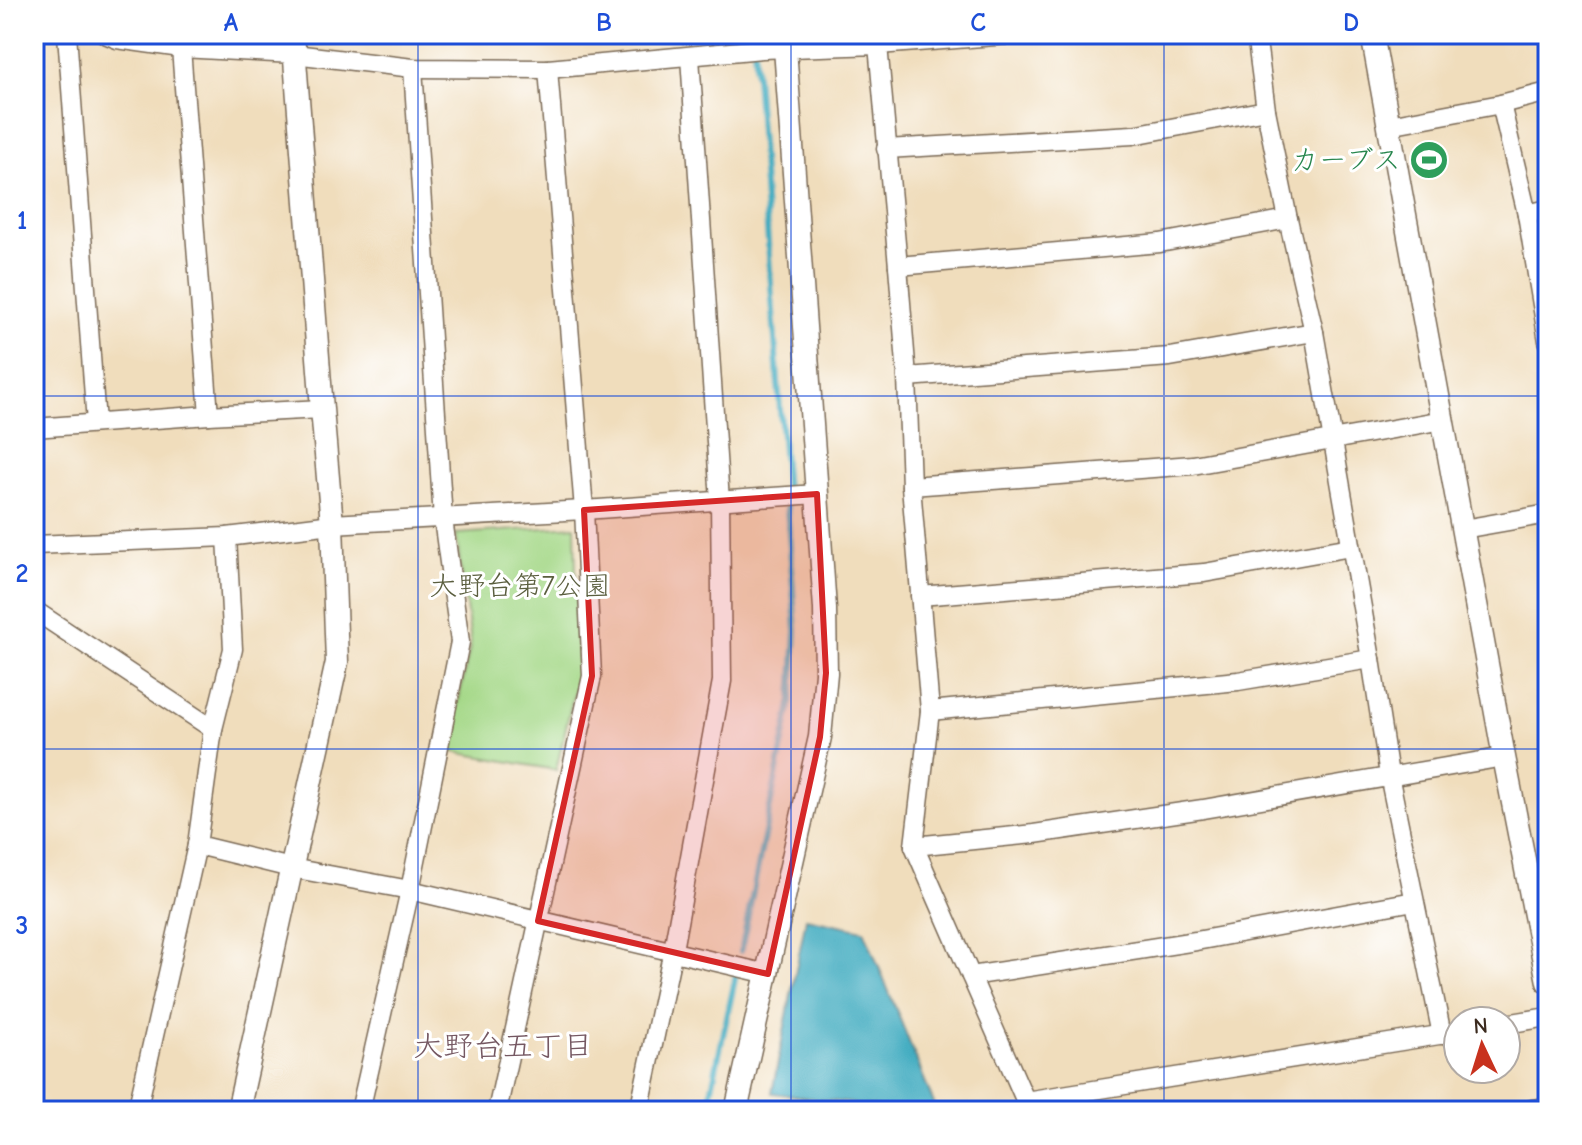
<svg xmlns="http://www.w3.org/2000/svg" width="1582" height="1145" font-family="'Comic Neue','Klee One',sans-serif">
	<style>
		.green { fill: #a4d887; stroke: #708152; stroke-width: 2 }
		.water { fill: #41abc0; stroke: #3e6a6f; stroke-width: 2 }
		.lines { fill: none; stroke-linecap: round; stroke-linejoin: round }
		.stream { stroke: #41abc0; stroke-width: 6 }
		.minor-casing { stroke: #7a6955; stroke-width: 21 }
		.tertiary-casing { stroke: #7a6955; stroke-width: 25 }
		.minor { stroke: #fff; stroke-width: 18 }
		.tertiary { stroke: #fff; stroke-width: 22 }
		.marked { fill: #d62828; fill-opacity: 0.2; stroke: #d62828; stroke-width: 6; stroke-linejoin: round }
		.grid { fill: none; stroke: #1d4ed8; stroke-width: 2; stroke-opacity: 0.55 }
		.labels { text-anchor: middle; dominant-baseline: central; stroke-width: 6; stroke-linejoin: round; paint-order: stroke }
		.leisure-label { font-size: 28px; fill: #27864d; stroke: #fff; text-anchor: end }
		.park-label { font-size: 28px; fill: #5a5e3e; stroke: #fff }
		.neighbourhood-label { font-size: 30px; fill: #755862; stroke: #fff }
		.neatline { fill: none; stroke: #1d4ed8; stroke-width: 3 }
		.grid-label { font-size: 26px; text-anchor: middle; font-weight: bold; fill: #1d4ed8 }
	</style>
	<rect width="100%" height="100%" fill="#fff"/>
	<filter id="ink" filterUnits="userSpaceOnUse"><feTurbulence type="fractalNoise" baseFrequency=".0125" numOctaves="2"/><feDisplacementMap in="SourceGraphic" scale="16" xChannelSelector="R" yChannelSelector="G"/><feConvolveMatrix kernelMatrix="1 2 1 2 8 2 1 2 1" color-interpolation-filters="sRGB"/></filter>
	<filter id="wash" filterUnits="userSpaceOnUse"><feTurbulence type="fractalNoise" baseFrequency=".006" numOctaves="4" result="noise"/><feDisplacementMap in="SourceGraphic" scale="32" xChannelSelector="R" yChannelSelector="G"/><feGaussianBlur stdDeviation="1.8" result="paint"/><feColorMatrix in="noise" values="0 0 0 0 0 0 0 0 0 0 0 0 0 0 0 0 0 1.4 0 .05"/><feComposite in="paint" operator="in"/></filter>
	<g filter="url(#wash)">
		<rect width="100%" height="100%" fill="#f0ddbc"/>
		<path class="green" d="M575 526 578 675 556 770 448 751 471 642 456 534Z"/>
		<path class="water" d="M806 918 864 930 937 1111H907L772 1093Z"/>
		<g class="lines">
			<g class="stream">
				<path d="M741 951 792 698 796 631 753 34"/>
				<path d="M707 1111 737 970"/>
			</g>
		</g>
	</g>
	<g filter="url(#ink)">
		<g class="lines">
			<g class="minor-casing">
				<g id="minor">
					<path d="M67 34 96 423"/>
					<path d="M105 34 117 39 181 48 294 54 413 68 548 69 762 49 878 45 1021 34"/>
					<path d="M1256 34 1266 110 1288 219 1314 332 1371 659 1389 775 1442 1035"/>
					<path d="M878 45 898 266 907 377 911 486 930 711 914 846 1030 1111"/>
					<path d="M181 48 209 415"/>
					<path d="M1501 104 1527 214 1548 341"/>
					<path d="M1389 125 1501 104 1548 92"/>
					<path d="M886 149 1133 135 1266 110"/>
					<path d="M1527 214 1548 209"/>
					<path d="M898 266 1160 243 1288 219"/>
					<path d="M907 377 1170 357 1314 332"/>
					<path d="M34 428 209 415 322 409"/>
					<path d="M911 486 1193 465 1443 420"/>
					<path d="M1463 529 1548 514"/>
					<path d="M34 545 227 537 332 524 584 510 817 494"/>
					<path d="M920 596 1204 573 1351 547"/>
					<path d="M34 610 213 729 233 649 227 537"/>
					<path d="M930 711 1238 681 1371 659"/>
					<path d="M197 845 291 868 410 890 768 974"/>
					<path d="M914 846 1034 834 1203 809 1504 757"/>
					<path d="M971 976 1196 941 1414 901"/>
					<path d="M1506 1024 1548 1017"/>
					<path d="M1025 1101 1458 1032"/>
					<path d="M137 1111 197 845 213 729"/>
					<path d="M360 1111 410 890 460 642 443 519 413 68"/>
					<path d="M497 1111 592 676 584 510 548 69"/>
					<path d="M639 1111 673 950 722 681 720 501 690 57"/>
				</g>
			</g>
			<g class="tertiary-casing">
				<g id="tertiary">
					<path d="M1372 34 1504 757 1548 982"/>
					<path d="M238 1111 337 662 332 524 322 409 293 34"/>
					<path d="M736 1111 820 737 826 673 825 609 817 494 784 34"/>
					<path d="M1533 1111 1548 1109"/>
				</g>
			</g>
			<use href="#minor" class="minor"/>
			<use href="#tertiary" class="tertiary"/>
		</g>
	</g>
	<path class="marked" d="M817 494 826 673 820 737 768 974 538 921 592 676 584 510Z"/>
	<path class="grid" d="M418 34V1111M791 34V1111M1164 34V1111M34 396H1548M34 749H1548"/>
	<defs>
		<g id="stadium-disc" transform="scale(2)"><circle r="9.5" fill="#2e9e5b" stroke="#fff"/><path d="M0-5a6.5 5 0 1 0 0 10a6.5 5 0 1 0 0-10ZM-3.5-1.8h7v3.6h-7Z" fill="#fff"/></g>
	</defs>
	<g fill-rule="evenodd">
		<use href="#stadium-disc" x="1429" y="160"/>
	</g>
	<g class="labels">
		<g class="leisure-label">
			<text x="1401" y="160">カーブス</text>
		</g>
		<g class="park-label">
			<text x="520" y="586">大野台第7公園</text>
		</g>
		<g class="neighbourhood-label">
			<text x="503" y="1046">大野台五丁目</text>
		</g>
	</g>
	<rect width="1582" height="1145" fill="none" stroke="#fff" stroke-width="88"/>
	<g transform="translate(1482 1045) rotate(356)"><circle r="38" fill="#ffffff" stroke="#b1aaa5" stroke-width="2"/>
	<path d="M0-6L14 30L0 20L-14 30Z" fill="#c8321e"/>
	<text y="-12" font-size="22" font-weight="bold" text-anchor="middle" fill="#3b2a1e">N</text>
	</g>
	<rect x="44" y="44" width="1494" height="1057" class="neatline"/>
	<g class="grid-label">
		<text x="231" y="31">A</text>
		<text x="604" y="31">B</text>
		<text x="978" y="31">C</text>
		<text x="1351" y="31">D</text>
		<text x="22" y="229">1</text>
		<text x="22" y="582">2</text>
		<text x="22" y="934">3</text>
	</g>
</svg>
